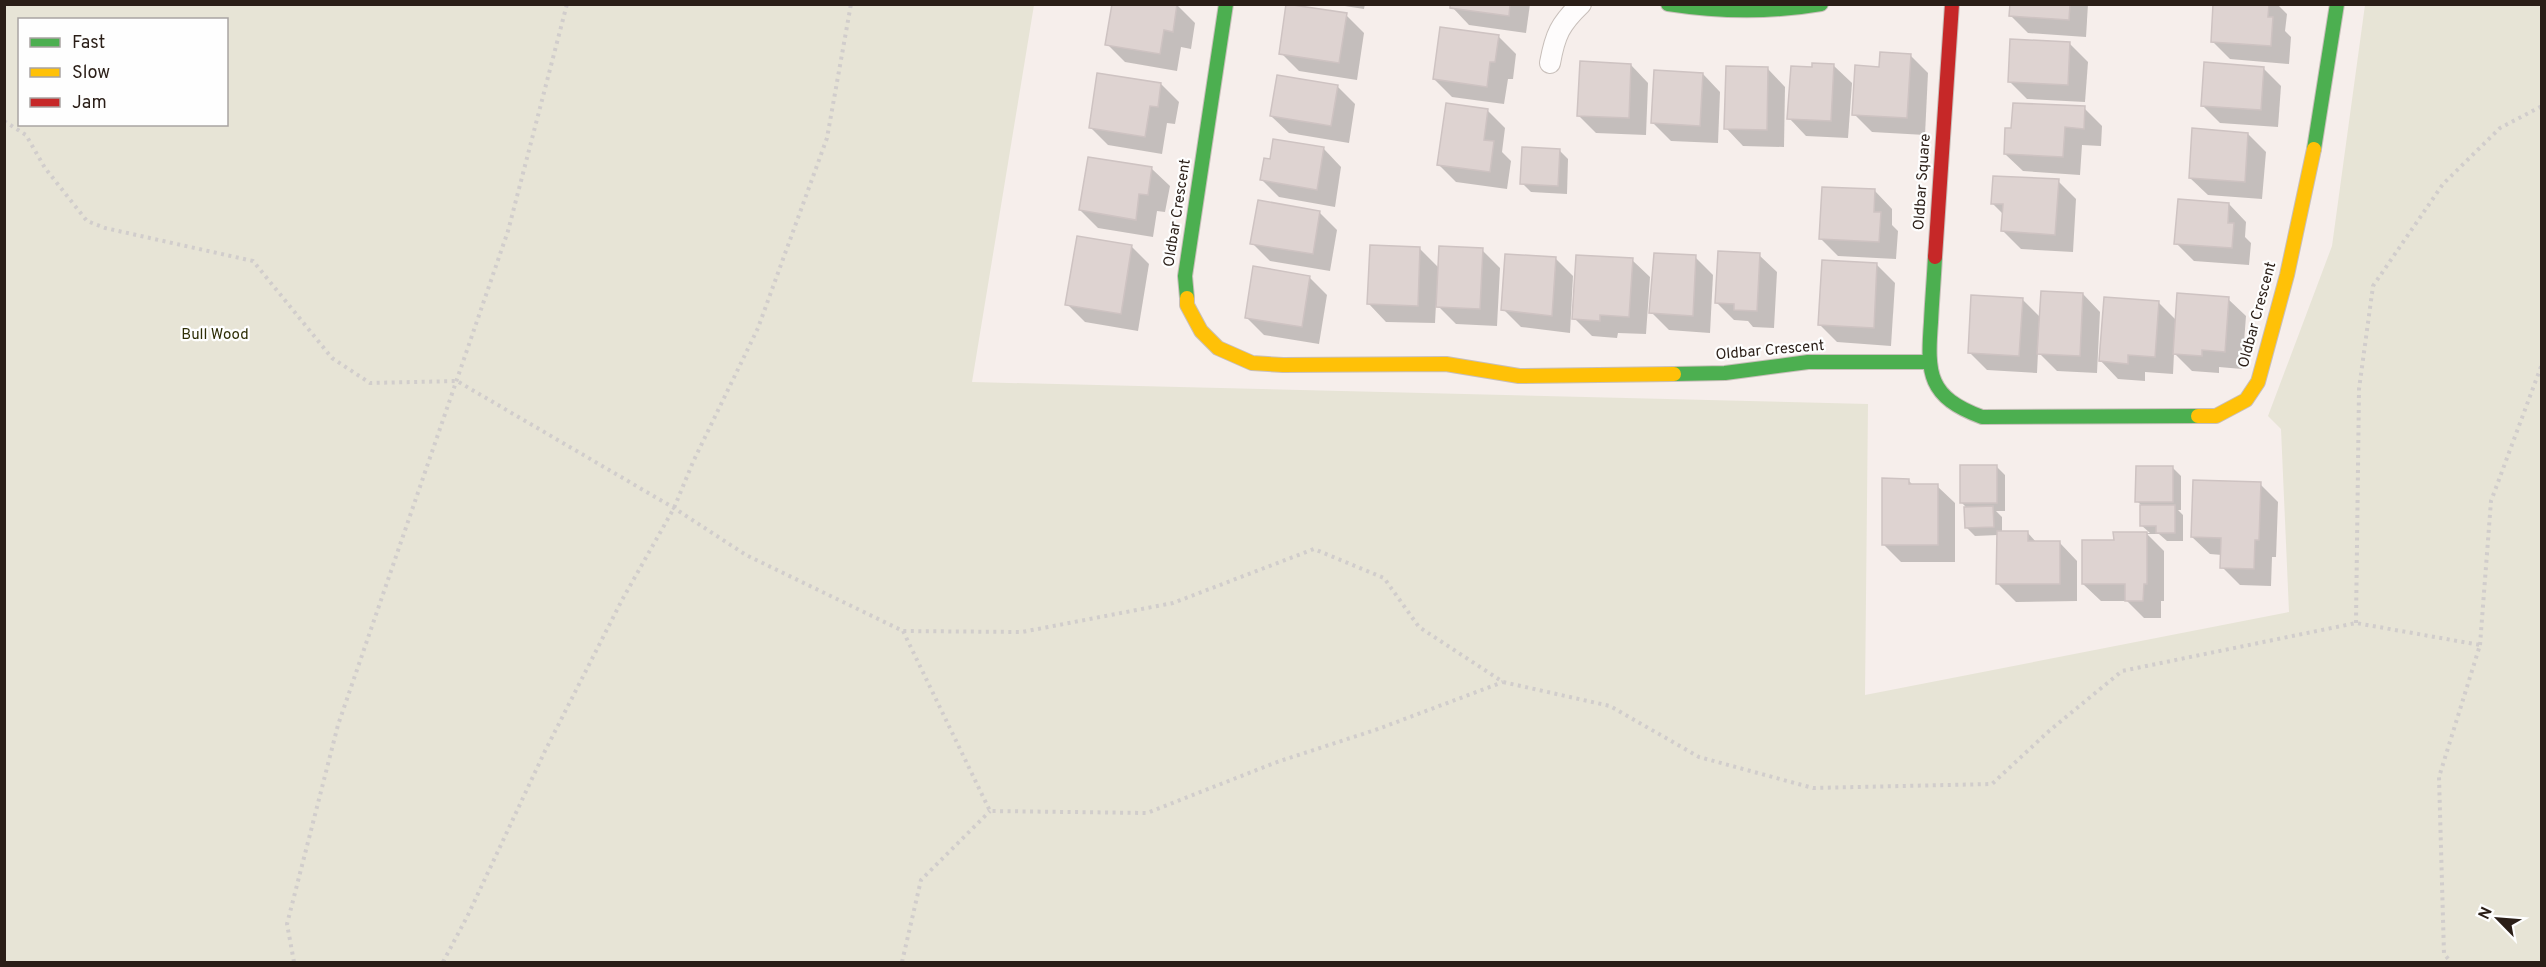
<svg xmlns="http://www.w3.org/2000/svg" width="2546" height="967" viewBox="0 0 2546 967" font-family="Overpass,sans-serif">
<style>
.green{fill:#e7e4d6;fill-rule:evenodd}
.shadow{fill:#0003}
.building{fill:#ded3d1;stroke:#cec3c2;stroke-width:1.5}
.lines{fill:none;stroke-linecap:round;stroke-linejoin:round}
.lane-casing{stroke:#c8bfba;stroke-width:22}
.fast-casing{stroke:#c8bfba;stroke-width:16}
.slow-casing{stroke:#c8bfba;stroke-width:16}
.jam-casing{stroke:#c8bfba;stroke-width:16}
.path{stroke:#d1cdcc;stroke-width:4;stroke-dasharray:3 4.5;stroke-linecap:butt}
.lane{stroke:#fefcfc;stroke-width:20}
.fast{stroke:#4caf50;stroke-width:14}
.slow{stroke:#ffc107;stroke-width:14}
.jam{stroke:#c62828;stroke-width:14}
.labels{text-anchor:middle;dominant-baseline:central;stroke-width:4.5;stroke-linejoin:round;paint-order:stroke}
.street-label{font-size:15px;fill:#2a1e17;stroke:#fefefe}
.park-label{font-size:15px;fill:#2e2e06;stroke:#fefefe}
</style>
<rect width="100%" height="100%" fill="#f6eeeb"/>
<path class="green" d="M5,4L1034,5L972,382L1868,404L1865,695L2289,612L2281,429L2268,416L2332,246L2365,5H2541V962H5ZM20,20H226V124H20Z"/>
<g class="shadow">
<polygon points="1332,4 1365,4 1364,9"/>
<polygon points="1452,4 1530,4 1526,33 1469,25 1452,7"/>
<polygon points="2011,4 2088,4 2086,37 2028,33 2010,15"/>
<polygon points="2215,4 2277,4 2287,14 2285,31 2291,37 2289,64 2230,59 2212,41"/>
<polygon points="1177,5 1195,23 1191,49 1181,47 1177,71 1125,62 1107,44"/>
<polygon points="1346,15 1364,33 1357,80 1299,71 1281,53"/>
<polygon points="1498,36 1516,54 1513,79 1508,79 1504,104 1452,97 1434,79"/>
<polygon points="2070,44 2088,62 2085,102 2027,99 2009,81"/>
<polygon points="1910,55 1928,73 1925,135 1872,132 1854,114 1880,68"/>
<polygon points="1631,65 1648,83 1646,135 1596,133 1578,115"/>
<polygon points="1834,66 1852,83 1848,138 1806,136 1789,118 1813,69"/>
<polygon points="2263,68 2281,86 2278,127 2220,123 2202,105"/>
<polygon points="1768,69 1785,87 1784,147 1743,146 1726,128"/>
<polygon points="1703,74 1720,92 1718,143 1671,141 1653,123"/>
<polygon points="1161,84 1179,102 1175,124 1167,123 1162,154 1108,145 1090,127"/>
<polygon points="1337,86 1355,104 1349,143 1289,133 1271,116"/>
<polygon points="2084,108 2102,126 2101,146 2082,145 2080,175 2023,171 2005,154"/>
<polygon points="1487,110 1505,128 1502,152 1511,161 1507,189 1456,182 1439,165"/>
<polygon points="2248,134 2266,152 2262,199 2208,195 2190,178"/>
<polygon points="1324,149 1341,167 1335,207 1279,197 1261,179"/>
<polygon points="1559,150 1568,159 1567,194 1531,192 1522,183"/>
<polygon points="1152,169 1170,186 1165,212 1157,211 1153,237 1098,228 1080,210"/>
<polygon points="2058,181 2076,199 2073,252 2021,249 2003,231 2004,215 1992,203"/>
<polygon points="1875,191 1892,209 1892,225 1898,231 1896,259 1838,256 1820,238"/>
<polygon points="2229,204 2246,222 2245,237 2251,243 2249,265 2194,261 2176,243"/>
<polygon points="1319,212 1337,230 1330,271 1270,261 1252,243"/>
<polygon points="1131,246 1149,264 1138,331 1085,322 1067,304"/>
<polygon points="1419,248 1439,268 1482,250 1500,268 1497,326 1456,324 1436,304 1435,323 1386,322 1369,304"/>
<polygon points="1759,255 1777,272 1774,328 1753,327 1748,321 1734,320 1716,302"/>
<polygon points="1695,257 1713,275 1710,333 1669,330 1651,312"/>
<polygon points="1555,258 1573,276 1570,333 1521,327 1503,309"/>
<polygon points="1632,260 1650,277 1646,334 1618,333 1617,338 1592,336 1574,318"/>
<polygon points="1877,265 1895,283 1891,346 1837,342 1819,324"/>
<polygon points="1309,277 1327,295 1319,344 1264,335 1246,317"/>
<polygon points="2083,294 2100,312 2097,373 2057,371 2038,352 2037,373 1987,370 1969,352 2022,299 2041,318"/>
<polygon points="2228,299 2246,316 2242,369 2219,367 2219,373 2192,371 2174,353 2173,374 2145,372 2145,381 2118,379 2099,359 2159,303 2177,321"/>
<polygon points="1996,466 2005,475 2005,511 1996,511 2002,517 2002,533 2028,533 2037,543 2060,543 2077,561 2077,601 2016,602 1998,584 1998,535 1975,536 1966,527 1966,507 1961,502"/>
<polygon points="2172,467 2181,476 2181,510 2178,510 2183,515 2183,541 2167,541 2159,534 2147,534 2164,551 2164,601 2161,601 2161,618 2144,618 2127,601 2101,601 2083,584 2115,542 2115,533 2150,533 2141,525 2141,505 2137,501"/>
<polygon points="1908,480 1914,486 1937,486 1955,503 1955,562 1901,562 1883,544"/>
<polygon points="2260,484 2278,502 2276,557 2272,557 2271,586 2240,585 2222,567 2222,555 2210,554 2192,537"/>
</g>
<g class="building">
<polygon points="1112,4 1177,4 1173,32 1164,30 1160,54 1105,45"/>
<polygon points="1286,4 1347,13 1339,63 1279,54"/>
<polygon points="1450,4 1510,4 1509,16 1450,8"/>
<polygon points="2010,4 2070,4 2069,20 2009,16"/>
<polygon points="2213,4 2269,4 2268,17 2273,17 2271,46 2211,42"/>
<polygon points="1440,27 1499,35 1495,62 1490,62 1487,87 1433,79"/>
<polygon points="2010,39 2070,42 2068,85 2008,82"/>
<polygon points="1880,52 1911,54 1907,118 1852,115 1855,65 1879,67"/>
<polygon points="1580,61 1631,64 1629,118 1577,116"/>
<polygon points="2204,62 2264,67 2261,110 2201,106"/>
<polygon points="1812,63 1834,64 1831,121 1787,119 1791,66 1812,67"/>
<polygon points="1726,66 1768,67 1767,130 1724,129"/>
<polygon points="1654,70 1703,73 1700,126 1651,123"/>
<polygon points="1097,73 1161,83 1158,107 1150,106 1145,137 1089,128"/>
<polygon points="1277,75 1338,85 1331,126 1270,116"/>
<polygon points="1446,103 1488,109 1484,140 1494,141 1490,172 1437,165"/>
<polygon points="2013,103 2085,106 2084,129 2065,127 2063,157 2004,154 2005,128 2011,128"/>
<polygon points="2192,128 2248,133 2245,182 2189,178"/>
<polygon points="1273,139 1324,147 1317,190 1260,180 1264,158 1270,159"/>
<polygon points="1522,147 1560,149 1558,186 1520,184"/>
<polygon points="1088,157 1152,167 1148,195 1139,194 1136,220 1079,210"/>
<polygon points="1993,176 2059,179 2055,235 2001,231 2003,204 1991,204"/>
<polygon points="1822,187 1875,189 1874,212 1881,212 1879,242 1819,239"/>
<polygon points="2178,199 2229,203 2228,223 2234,223 2232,248 2174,244"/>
<polygon points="1258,200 1320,211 1313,254 1250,244"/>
<polygon points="1077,236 1132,245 1121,314 1065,305"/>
<polygon points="1370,245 1420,247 1418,306 1367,304"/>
<polygon points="1439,246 1483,248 1480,309 1436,307"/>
<polygon points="1718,251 1760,253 1757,311 1734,310 1734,304 1715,303"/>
<polygon points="1654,253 1696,255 1693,316 1649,313"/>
<polygon points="1505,254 1556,257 1552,316 1501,310"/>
<polygon points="1576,255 1633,258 1629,317 1600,315 1600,321 1572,319"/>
<polygon points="1822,260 1877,263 1874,328 1818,325"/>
<polygon points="1253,266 1310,276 1302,327 1245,318"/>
<polygon points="2041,291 2083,293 2080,356 2037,354"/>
<polygon points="2177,293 2229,297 2225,352 2202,350 2202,356 2173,354"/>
<polygon points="1971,295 2023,298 2019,356 1968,353"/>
<polygon points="2104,297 2159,301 2155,357 2128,355 2128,364 2099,361"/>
<rect x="1960" y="465" width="37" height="38"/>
<polygon points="2136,466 2173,466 2173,502 2135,502"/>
<polygon points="1882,478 1909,479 1909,484 1938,484 1938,545 1882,545"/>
<polygon points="2193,480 2261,482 2259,540 2255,540 2254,569 2220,568 2221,538 2191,537"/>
<polygon points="2140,505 2175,505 2175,533 2156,533 2156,526 2140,526"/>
<polygon points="1993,506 1994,527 1965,528 1964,507"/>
<polygon points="1997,531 2028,531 2028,541 2060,541 2060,584 1996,584"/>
<polygon points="2113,532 2147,532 2147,584 2144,584 2143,601 2125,601 2125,584 2082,584 2082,540 2114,540"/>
</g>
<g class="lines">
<defs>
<path id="lane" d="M1550,63C1555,35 1560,24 1581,4"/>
<g id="fast">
<path d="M1668,4C1720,12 1769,13 1821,4"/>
<polyline points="2314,149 2337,4"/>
<path d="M1935,257C1934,278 1932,300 1931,322C1927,374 1928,397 1982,417L2198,416"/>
<polyline points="1187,298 1185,276 1226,4"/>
<polyline points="1674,374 1725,373 1808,362 1928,362"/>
</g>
<g id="slow">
<polyline points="1187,298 1187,305 1201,331 1218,348 1252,363 1283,365 1446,364 1519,376 1674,374"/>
<polyline points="2198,416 2216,416 2246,400 2258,382 2287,275 2314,149"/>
</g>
<polyline id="jam" points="1935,257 1952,4"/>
</defs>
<use href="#lane" class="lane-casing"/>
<use href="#fast" class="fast-casing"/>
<use href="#slow" class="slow-casing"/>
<use href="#jam" class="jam-casing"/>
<g class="path">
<polyline points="4,121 26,135 45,168 87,221 105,228 253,261 332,358 370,383 457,381 674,508 746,555 903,631 1022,632 1173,603 1314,549 1384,578 1419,627 1503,682 1610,706 1699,757 1813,788 1992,784 2049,731 2122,671 2356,623 2480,645 2439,777 2444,954 2451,962"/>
<polyline points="2356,623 2359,389 2373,286 2443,184 2500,128 2542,106"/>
<polyline points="903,631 990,811 1147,813 1277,762 1378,729 1503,682"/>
<polyline points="2480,645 2491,501 2542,364"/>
<polyline points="294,962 287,924 338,725 508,231 567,4"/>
<polyline points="443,962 468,915 545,751 622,600 674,508 693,462 758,328 827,138 851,4"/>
<polyline points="902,962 921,880 990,811"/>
</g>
<use href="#lane" class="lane"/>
<use href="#fast" class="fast"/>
<use href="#slow" class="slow"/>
<use href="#jam" class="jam"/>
</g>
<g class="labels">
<g class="street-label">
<text transform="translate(1923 182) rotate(-86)">Oldbar Square</text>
<text transform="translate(1178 213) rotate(-81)">Oldbar Crescent</text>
<text transform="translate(2258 315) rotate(-75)">Oldbar Crescent</text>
<text transform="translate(1770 351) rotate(-5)">Oldbar Crescent</text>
</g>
<g class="park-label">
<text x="215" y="335">Bull Wood</text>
</g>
</g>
<rect width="2546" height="967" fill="none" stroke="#2a1e17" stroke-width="12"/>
<rect x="18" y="18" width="210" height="108" fill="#fefefe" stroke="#a9a4a2" stroke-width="1.5"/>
<rect x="30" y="38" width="30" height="9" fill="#4caf50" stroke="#a9a4a2" stroke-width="1.5"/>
<text x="72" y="48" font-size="18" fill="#2a1e17">Fast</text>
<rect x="30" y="68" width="30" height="9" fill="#ffc107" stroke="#a9a4a2" stroke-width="1.5"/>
<text x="72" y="78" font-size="18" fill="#2a1e17">Slow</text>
<rect x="30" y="98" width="30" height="9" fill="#c62828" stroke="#a9a4a2" stroke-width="1.5"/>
<text x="72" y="108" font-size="18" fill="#2a1e17">Jam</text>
<g transform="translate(2498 919) rotate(295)" stroke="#fefefe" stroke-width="4.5" paint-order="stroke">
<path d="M0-4.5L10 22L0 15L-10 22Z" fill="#2a1e17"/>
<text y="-9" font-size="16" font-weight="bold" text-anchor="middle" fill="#2a1e17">N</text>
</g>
</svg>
